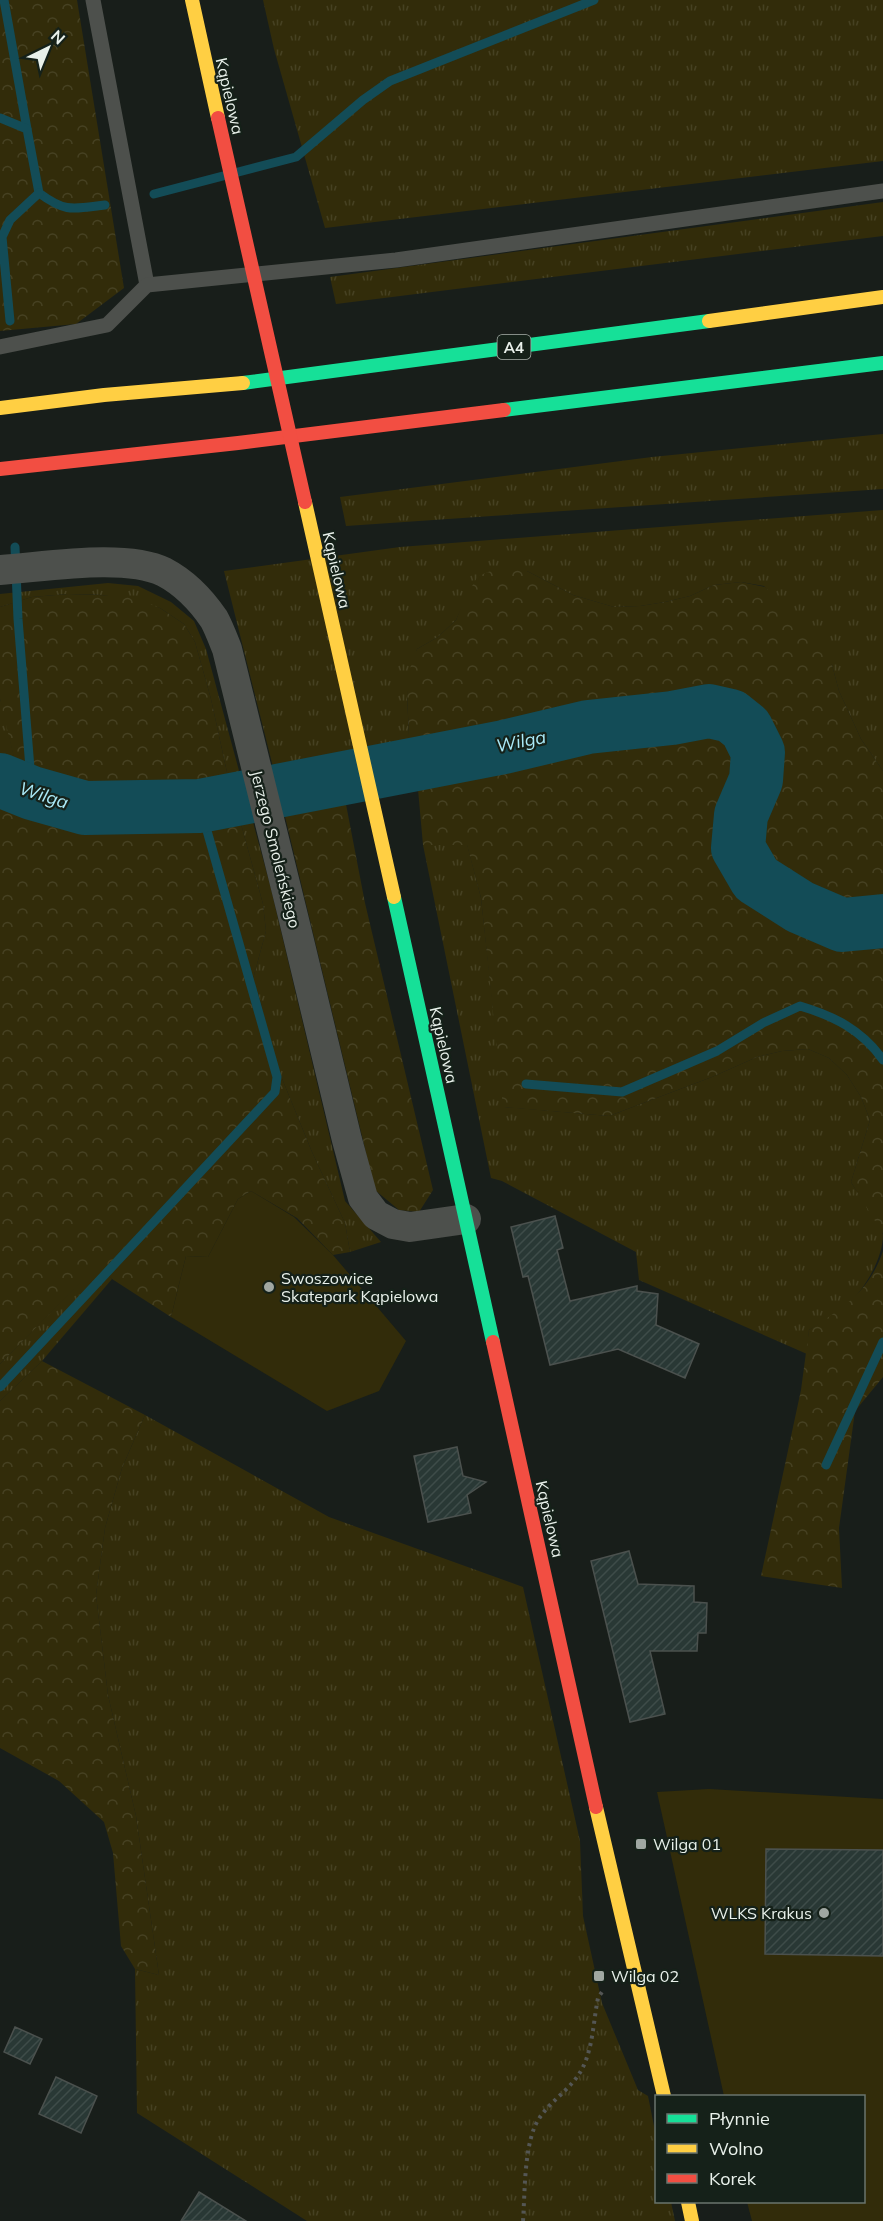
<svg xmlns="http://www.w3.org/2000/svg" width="883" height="2221" viewBox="0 0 883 2221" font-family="Mulish,sans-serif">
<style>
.grass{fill:url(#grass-tufts)}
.forest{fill:url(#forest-crowns)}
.garden{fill:#322c0a}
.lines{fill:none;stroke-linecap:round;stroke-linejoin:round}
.stream{stroke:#134c57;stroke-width:9}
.river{stroke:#134c57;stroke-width:54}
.building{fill:url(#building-hatch);stroke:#4b514e;stroke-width:1.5}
.path{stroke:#545654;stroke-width:4;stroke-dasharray:3 4.5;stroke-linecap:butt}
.lane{stroke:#4d504c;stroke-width:15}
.street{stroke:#4d504c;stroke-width:30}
.fast{stroke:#16e098;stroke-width:14}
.slow{stroke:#ffcf43;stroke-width:14}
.jam{stroke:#f24e42;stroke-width:14}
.slow-bridge{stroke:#ffcf43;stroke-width:14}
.jam-bridge{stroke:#f24e42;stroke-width:14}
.poi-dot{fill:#a0a7a2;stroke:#152119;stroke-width:2}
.labels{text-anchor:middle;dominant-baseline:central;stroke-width:4.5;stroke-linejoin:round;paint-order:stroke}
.shield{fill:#152119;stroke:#a9b3ac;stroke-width:1.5}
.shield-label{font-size:15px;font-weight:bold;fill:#e9f1eb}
.street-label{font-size:16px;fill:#e9f1eb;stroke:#152119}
.poi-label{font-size:16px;fill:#e9f1eb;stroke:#152119;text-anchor:start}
.water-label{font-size:18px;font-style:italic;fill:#abeaf8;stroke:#152119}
</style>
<defs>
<pattern id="grass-tufts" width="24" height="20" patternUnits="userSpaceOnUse" patternTransform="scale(1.5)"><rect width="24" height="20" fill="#322c0a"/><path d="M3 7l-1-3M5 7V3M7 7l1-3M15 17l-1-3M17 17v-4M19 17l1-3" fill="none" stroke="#464122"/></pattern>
<pattern id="forest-crowns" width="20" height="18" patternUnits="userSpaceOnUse" patternTransform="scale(1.5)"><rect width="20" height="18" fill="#322c0a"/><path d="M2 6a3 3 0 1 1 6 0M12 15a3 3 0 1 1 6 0" fill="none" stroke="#464122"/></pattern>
<pattern id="building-hatch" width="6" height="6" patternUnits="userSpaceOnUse" patternTransform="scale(1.5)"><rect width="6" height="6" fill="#293835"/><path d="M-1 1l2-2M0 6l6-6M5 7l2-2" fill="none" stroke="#3e4c49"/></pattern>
</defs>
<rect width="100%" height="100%" fill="#181e1a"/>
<g class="grass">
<polygon points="263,0 883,0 883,161 325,228 274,49"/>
<polygon points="883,202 883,236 336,304 330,277"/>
<polygon points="883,434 883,489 346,526 340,497 652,457"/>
<polygon points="883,510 883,771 861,739 839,691 832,665 764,586 741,582 714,585 690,596 665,602 640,606 614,607 573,595 527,571 466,598 456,620 438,637 417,649 407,695 410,756 276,779 224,571 400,547"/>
<polygon points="108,583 138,586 171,602 194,621 206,649 270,885 345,1201 381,1242 350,1252 345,1223 312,1152 272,1054 261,1003 253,979 266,931 263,904 228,777 211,699 195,642 184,624 160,608 104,595 68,594 32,597 0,607 0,594"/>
<polygon points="0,699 3,708 18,775 0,770"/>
<path d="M467,844L481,898L504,1107L609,1116L712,1077L757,1057L782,1051L808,1049L829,1058L847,1075L861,1097L870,1120L851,1182C858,1194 881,1223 883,1235C883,1258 865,1289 848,1304C837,1314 822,1322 809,1330L807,1354L639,1280L636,1252L502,1181L491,1178L423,845Z"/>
<polygon points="97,1265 112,1279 42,1361 0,1401 0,1364"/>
<polygon points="145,1415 329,1517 523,1587 580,1841 583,1916 602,2003 638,2090 648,2096 656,2136 656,2202 671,2202 675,2221 307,2221 137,2113 135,1969 159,1975 136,1816 108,1695 96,1595 105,1528 122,1468"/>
</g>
<g class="forest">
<polygon points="0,0 77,0 124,288 76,324 0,331"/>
<polygon points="501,567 527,571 573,595 614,607 640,606 665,602 690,596 714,585 741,582 765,587 822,641 832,665 839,691 861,739 883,771 883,1234 851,1182 870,1120 861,1097 847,1075 829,1058 808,1049 782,1051 757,1057 712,1077 609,1116 503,1107 481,898 467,845 423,845 417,778 410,756 407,695 409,671 417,649 438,637 456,620 465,598 478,576"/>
<polygon points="68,594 128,596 160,608 184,624 195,642 211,699 228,777 263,904 266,931 253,979 261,1003 272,1054 312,1152 345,1223 350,1252 333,1255 297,1218 251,1191 238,1199 208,1257 186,1256 171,1317 112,1279 97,1266 0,1364 0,770 18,775 0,699 0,607 32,597"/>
<polygon points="339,768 365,903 433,1190 419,1212 399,1210 375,1190 276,779"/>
<path d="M883,1251V1377L855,1411L839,1528L842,1588L761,1576L801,1390L809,1330C843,1308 869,1292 883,1251Z"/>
<polygon points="42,1361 145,1415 122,1468 105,1528 96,1595 108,1695 136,1816 159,1975 135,1969 121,1946 113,1853 104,1822 59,1781 0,1748 0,1401"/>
</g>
<g class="garden">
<polygon points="251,1191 294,1217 333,1255 406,1341 379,1391 327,1411 171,1317 186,1256 208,1257 238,1199"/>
<polygon points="709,1789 883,1799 883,2221 752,2221 747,2202 864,2202 864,2096 724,2096 657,1792"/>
</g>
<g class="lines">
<g class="stream">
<polyline points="4,0 27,129"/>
<path d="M0,118L27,129L39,193C66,213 73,209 105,205"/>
<polyline points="154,194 296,157 363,100 390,81 594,0"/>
<polyline points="10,321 2,237 10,220 39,193"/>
<polyline points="15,547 18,619 32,793"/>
<path d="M526,1084L622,1092L717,1051L763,1023L800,1006C834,1016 862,1030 883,1060"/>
<polyline points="0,1387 275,1092 277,1077 200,806"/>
<polyline points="826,1465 883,1342"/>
</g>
<polyline class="river" points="0,780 32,793 85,808 200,806 504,747 588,727 672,718 709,711 731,716 746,728 758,752 756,780 741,815 738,848 756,879 800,907 842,925 883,921"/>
</g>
<g class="building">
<polygon points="555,1216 563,1248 557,1250 570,1301 637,1286 637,1291 658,1294 656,1325 699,1344 685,1378 618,1349 550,1365 528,1276 523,1277 511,1227"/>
<polygon points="457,1447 463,1476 486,1482 467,1495 471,1513 428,1522 414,1456"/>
<polygon points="629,1551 638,1584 694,1586 694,1602 707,1603 706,1633 698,1633 697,1651 650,1651 665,1714 630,1722 591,1561"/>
<polygon points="766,1849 883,1850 883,1956 765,1954"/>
<polygon points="15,2027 42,2039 30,2064 4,2052"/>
<polygon points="56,2077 97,2096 81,2133 39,2114"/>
<polygon points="199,2192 246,2221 181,2221"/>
</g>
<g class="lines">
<path class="path" d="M523,2221C525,2192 524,2152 535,2126C545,2104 567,2093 579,2074C593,2053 593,2022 598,1998L602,1992L606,1991"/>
<g class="lane">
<polyline points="93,0 147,285"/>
<polyline points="0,347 107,325 147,285 396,260 883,191"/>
</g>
<path class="street" d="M0,570C45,567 125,553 164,572C185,583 201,600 214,619C219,628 223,639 227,649L294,920L347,1140L363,1198L376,1215L393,1224L410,1227L466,1219"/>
<g class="fast">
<polyline points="243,383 709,321"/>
<polyline points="504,410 883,363"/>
<polyline points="394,897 493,1342"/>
</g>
<g class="slow">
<polyline points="192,0 218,118"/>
<polyline points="709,321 883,297"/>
<polyline points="0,408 104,395 243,383"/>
<polyline points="596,1807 664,2096"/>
<polyline points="688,2202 692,2221"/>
</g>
<g class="jam">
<polyline points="0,469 238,443 504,410"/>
<polyline points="493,1342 596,1807"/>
</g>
<polyline class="slow-bridge" points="305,502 394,897"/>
<polyline class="jam-bridge" points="218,118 305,502"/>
</g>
<g class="poi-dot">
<circle cx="269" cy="1287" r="6"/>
<rect x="635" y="1838" width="12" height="12" rx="3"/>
<circle cx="824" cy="1913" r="6"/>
<rect x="593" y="1970" width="12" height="12" rx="3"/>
</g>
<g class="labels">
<rect class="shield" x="497.5" y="335" width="33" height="24" rx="4.5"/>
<g class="shield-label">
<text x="514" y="347">A4</text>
</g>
<g class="street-label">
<text transform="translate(230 96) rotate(77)">Kąpielowa</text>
<text transform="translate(337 570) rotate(77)">Kąpielowa</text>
<text transform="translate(276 849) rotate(76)">Jerzego Smoleńskiego</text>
<text transform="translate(444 1045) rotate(77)">Kąpielowa</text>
<text transform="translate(550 1519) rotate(77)">Kąpielowa</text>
</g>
<g class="poi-label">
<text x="281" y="1278">Swoszowice<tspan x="281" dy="18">Skatepark Kąpielowa</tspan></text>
<text x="653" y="1844">Wilga 01</text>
<text x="812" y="1913" text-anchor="end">WLKS Krakus</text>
<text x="611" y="1976">Wilga 02</text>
</g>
<g class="water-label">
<text transform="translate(521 741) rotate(-11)">Wilga</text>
<text transform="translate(44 795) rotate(18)">Wilga</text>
</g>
</g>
<rect x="655" y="2095" width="210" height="108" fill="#152119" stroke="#6a746d" stroke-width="1.5"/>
<rect x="667" y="2114" width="30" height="9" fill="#16e098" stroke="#6a746d" stroke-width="1.5"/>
<text x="709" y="2125" font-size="18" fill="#e9f1eb">Płynnie</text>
<rect x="667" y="2144" width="30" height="9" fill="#ffcf43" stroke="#6a746d" stroke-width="1.5"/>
<text x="709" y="2155" font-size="18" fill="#e9f1eb">Wolno</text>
<rect x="667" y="2174" width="30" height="9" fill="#f24e42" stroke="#6a746d" stroke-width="1.5"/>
<text x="709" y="2185" font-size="18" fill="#e9f1eb">Korek</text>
<g transform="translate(48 48) rotate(43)" stroke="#152119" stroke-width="4.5" paint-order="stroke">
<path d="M0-4.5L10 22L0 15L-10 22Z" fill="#e9f1eb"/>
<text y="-9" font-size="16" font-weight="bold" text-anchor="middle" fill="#e9f1eb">N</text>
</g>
</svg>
